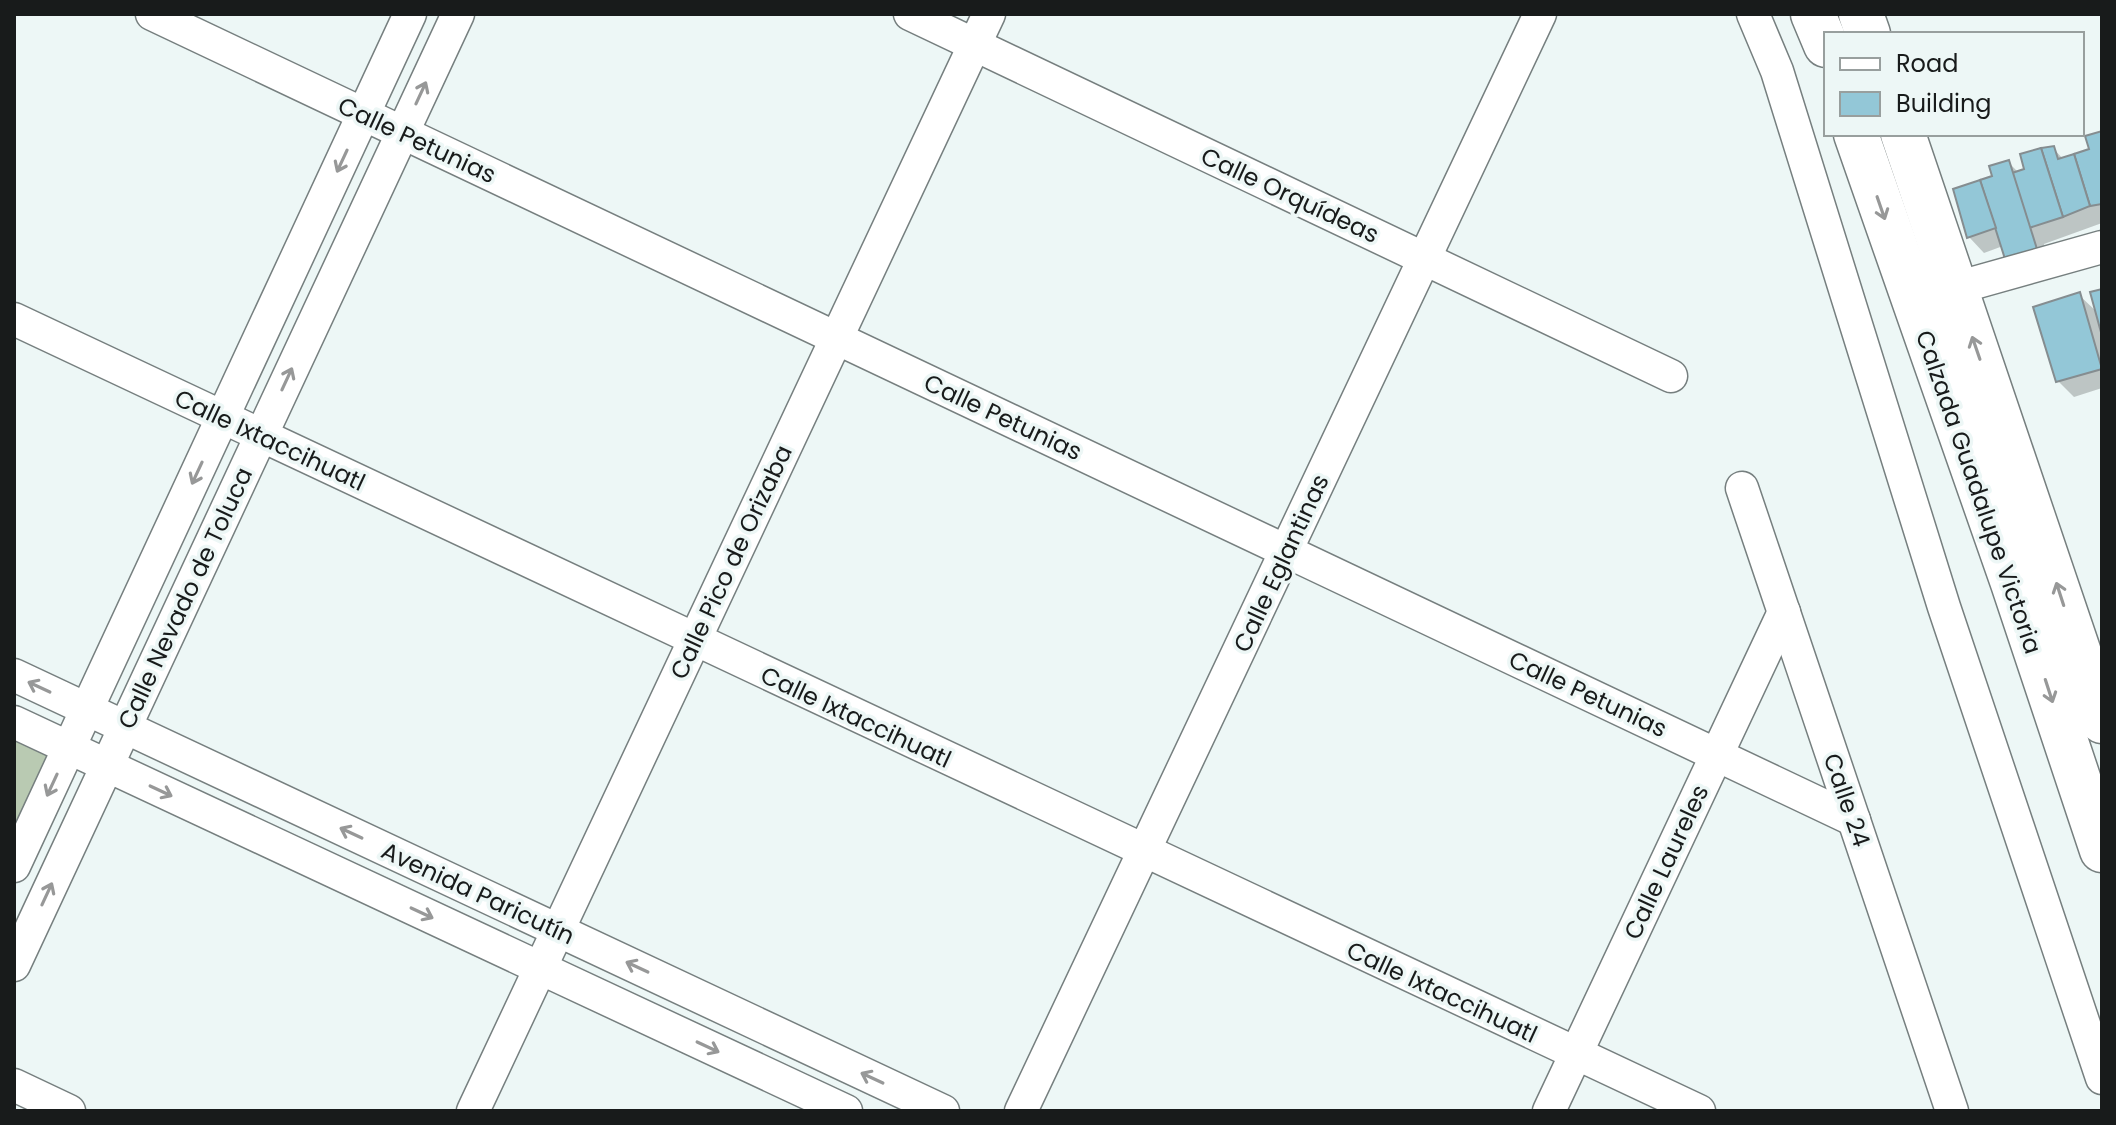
<svg xmlns="http://www.w3.org/2000/svg" width="2116" height="1125" viewBox="0 0 2116 1125" font-family="Poppins,sans-serif">
<style>
.green{fill:#b9cab2}
.shadow{fill:#0003}
.building{fill:#93c7d7;stroke:#858d90;stroke-width:2}
.lines{fill:none;stroke-linecap:round;stroke-linejoin:round}
.street-casing{stroke:#767f7f;stroke-width:35}
.primary-casing{stroke:#767f7f;stroke-width:47}
.street{stroke:#fff;stroke-width:32}
.primary{stroke:#fff;stroke-width:44}
.oneway{stroke:#979898}
.labels{text-anchor:middle;dominant-baseline:central;stroke-width:7;stroke-linejoin:round;paint-order:stroke}
.street-label{font-size:24px;fill:#181b1b;stroke:#edf7f6}
</style>
<rect width="100%" height="100%" fill="#edf7f6"/>
<polygon class="green" points="14,739 55,759 14,847"/>
<g class="shadow">
<polygon points="2102,133 2102,223 2044,244 2051,264 2003,246 1984,253 1969,237 1995,177 2008,162 2019,173 2053,148 2064,160 2092,151"/>
<polygon points="2102,291 2102,388 2074,397 2058,381 2036,308 2079,295 2098,313"/>
</g>
<g class="building">
<polygon points="2102,131 2102,204 2090,206 2074,154 2089,149 2085,136"/>
<polygon points="2054,146 2058,159 2074,154 2090,206 2063,217 2041,148"/>
<polygon points="2041,148 2063,217 2029,228 2012,173 2024,169 2020,154"/>
<polygon points="2009,160 2037,249 2005,259 1980,180 1992,176 1989,166"/>
<polygon points="1980,180 1996,228 1967,238 1953,189"/>
<polygon points="2102,289 2102,336 2090,292"/>
<polygon points="2080,292 2102,369 2056,382 2033,307"/>
</g>
<g class="lines">
<defs>
<g id="street">
<polyline points="152,14 1854,820"/>
<polyline points="910,14 1671,376"/>
<polyline points="1753,14 1777,71 1944,607 2102,1078"/>
<polyline points="1956,288 2102,247"/>
<polyline points="14,319 1699,1111"/>
<polyline points="1742,488 1952,1111"/>
<polyline points="14,675 943,1111"/>
<polyline points="14,722 846,1111"/>
<polyline points="14,866 410,14"/>
<polyline points="14,965 458,14"/>
<polyline points="14,1085 69,1111"/>
<polyline points="473,1111 989,14"/>
<polyline points="1021,1111 1540,14"/>
<polyline points="1549,1111 1784,612"/>
</g>
<g id="primary">
<polyline points="1813,14 1826,45"/>
<polyline points="1861,14 1868,34"/>
<polyline points="1856,134 2013,583 2102,850"/>
<polyline points="1903,134 2102,721"/>
</g>
</defs>
<use href="#street" class="street-casing"/>
<use href="#primary" class="primary-casing"/>
<use href="#street" class="street"/>
<use href="#primary" class="primary"/>
</g>
<defs><path id="oneway-shaft" d="M-6 0H5M1.5-3L5.5 0L1.5 3" fill="none" stroke-width="1.6" stroke-linecap="round" stroke-linejoin="round" transform="scale(2)"/></defs>
<g class="oneway">
<use href="#oneway-shaft" transform="translate(421 93) rotate(-65)"/>
<use href="#oneway-shaft" transform="translate(342 161) rotate(115)"/>
<use href="#oneway-shaft" transform="translate(1881 208) rotate(71)"/>
<use href="#oneway-shaft" transform="translate(1976 348) rotate(-109)"/>
<use href="#oneway-shaft" transform="translate(287 379) rotate(-65)"/>
<use href="#oneway-shaft" transform="translate(197 473) rotate(115)"/>
<use href="#oneway-shaft" transform="translate(2060 594) rotate(-108)"/>
<use href="#oneway-shaft" transform="translate(39 687) rotate(-155)"/>
<use href="#oneway-shaft" transform="translate(2049 691) rotate(72)"/>
<use href="#oneway-shaft" transform="translate(52 785) rotate(115)"/>
<use href="#oneway-shaft" transform="translate(161 791) rotate(25)"/>
<use href="#oneway-shaft" transform="translate(351 833) rotate(-155)"/>
<use href="#oneway-shaft" transform="translate(47 894) rotate(-65)"/>
<use href="#oneway-shaft" transform="translate(422 913) rotate(25)"/>
<use href="#oneway-shaft" transform="translate(637 967) rotate(-155)"/>
<use href="#oneway-shaft" transform="translate(708 1047) rotate(25)"/>
<use href="#oneway-shaft" transform="translate(872 1078) rotate(-155)"/>
</g>
<g class="labels">
<g class="street-label">
<text transform="translate(417 140) rotate(25)">Calle Petunias</text>
<text transform="translate(1290 195) rotate(25)">Calle Orquídeas</text>
<text transform="translate(1003 417) rotate(25)">Calle Petunias</text>
<text transform="translate(270 440) rotate(25)">Calle Ixtaccihuatl</text>
<text transform="translate(1979 492) rotate(71)">Calzada Guadalupe Victoria</text>
<text transform="translate(731 562) rotate(-65)">Calle Pico de Orizaba</text>
<text transform="translate(1281 563) rotate(-65)">Calle Eglantinas</text>
<text transform="translate(185 598) rotate(-65)">Calle Nevado de Toluca</text>
<text transform="translate(1588 694) rotate(25)">Calle Petunias</text>
<text transform="translate(856 717) rotate(25)">Calle Ixtaccihuatl</text>
<text transform="translate(1847 800) rotate(71)">Calle 24</text>
<text transform="translate(1666 862) rotate(-65)">Calle Laureles</text>
<text transform="translate(478 893) rotate(25)">Avenida Paricutín</text>
<text transform="translate(1442 992) rotate(25)">Calle Ixtaccihuatl</text>
</g>
</g>
<rect width="2116" height="1125" fill="none" stroke="#181b1b" stroke-width="32"/>
<rect x="1824" y="32" width="260" height="104" fill="#edf7f6" stroke="#989f9e" stroke-width="2"/>
<rect x="1840" y="58" width="40" height="12" fill="#ffffff" stroke="#989f9e" stroke-width="2"/>
<text x="1896" y="72" font-size="24" fill="#181b1b">Road</text>
<rect x="1840" y="92" width="40" height="24" fill="#93c7d7" stroke="#989f9e" stroke-width="2"/>
<text x="1896" y="112" font-size="24" fill="#181b1b">Building</text>
</svg>
